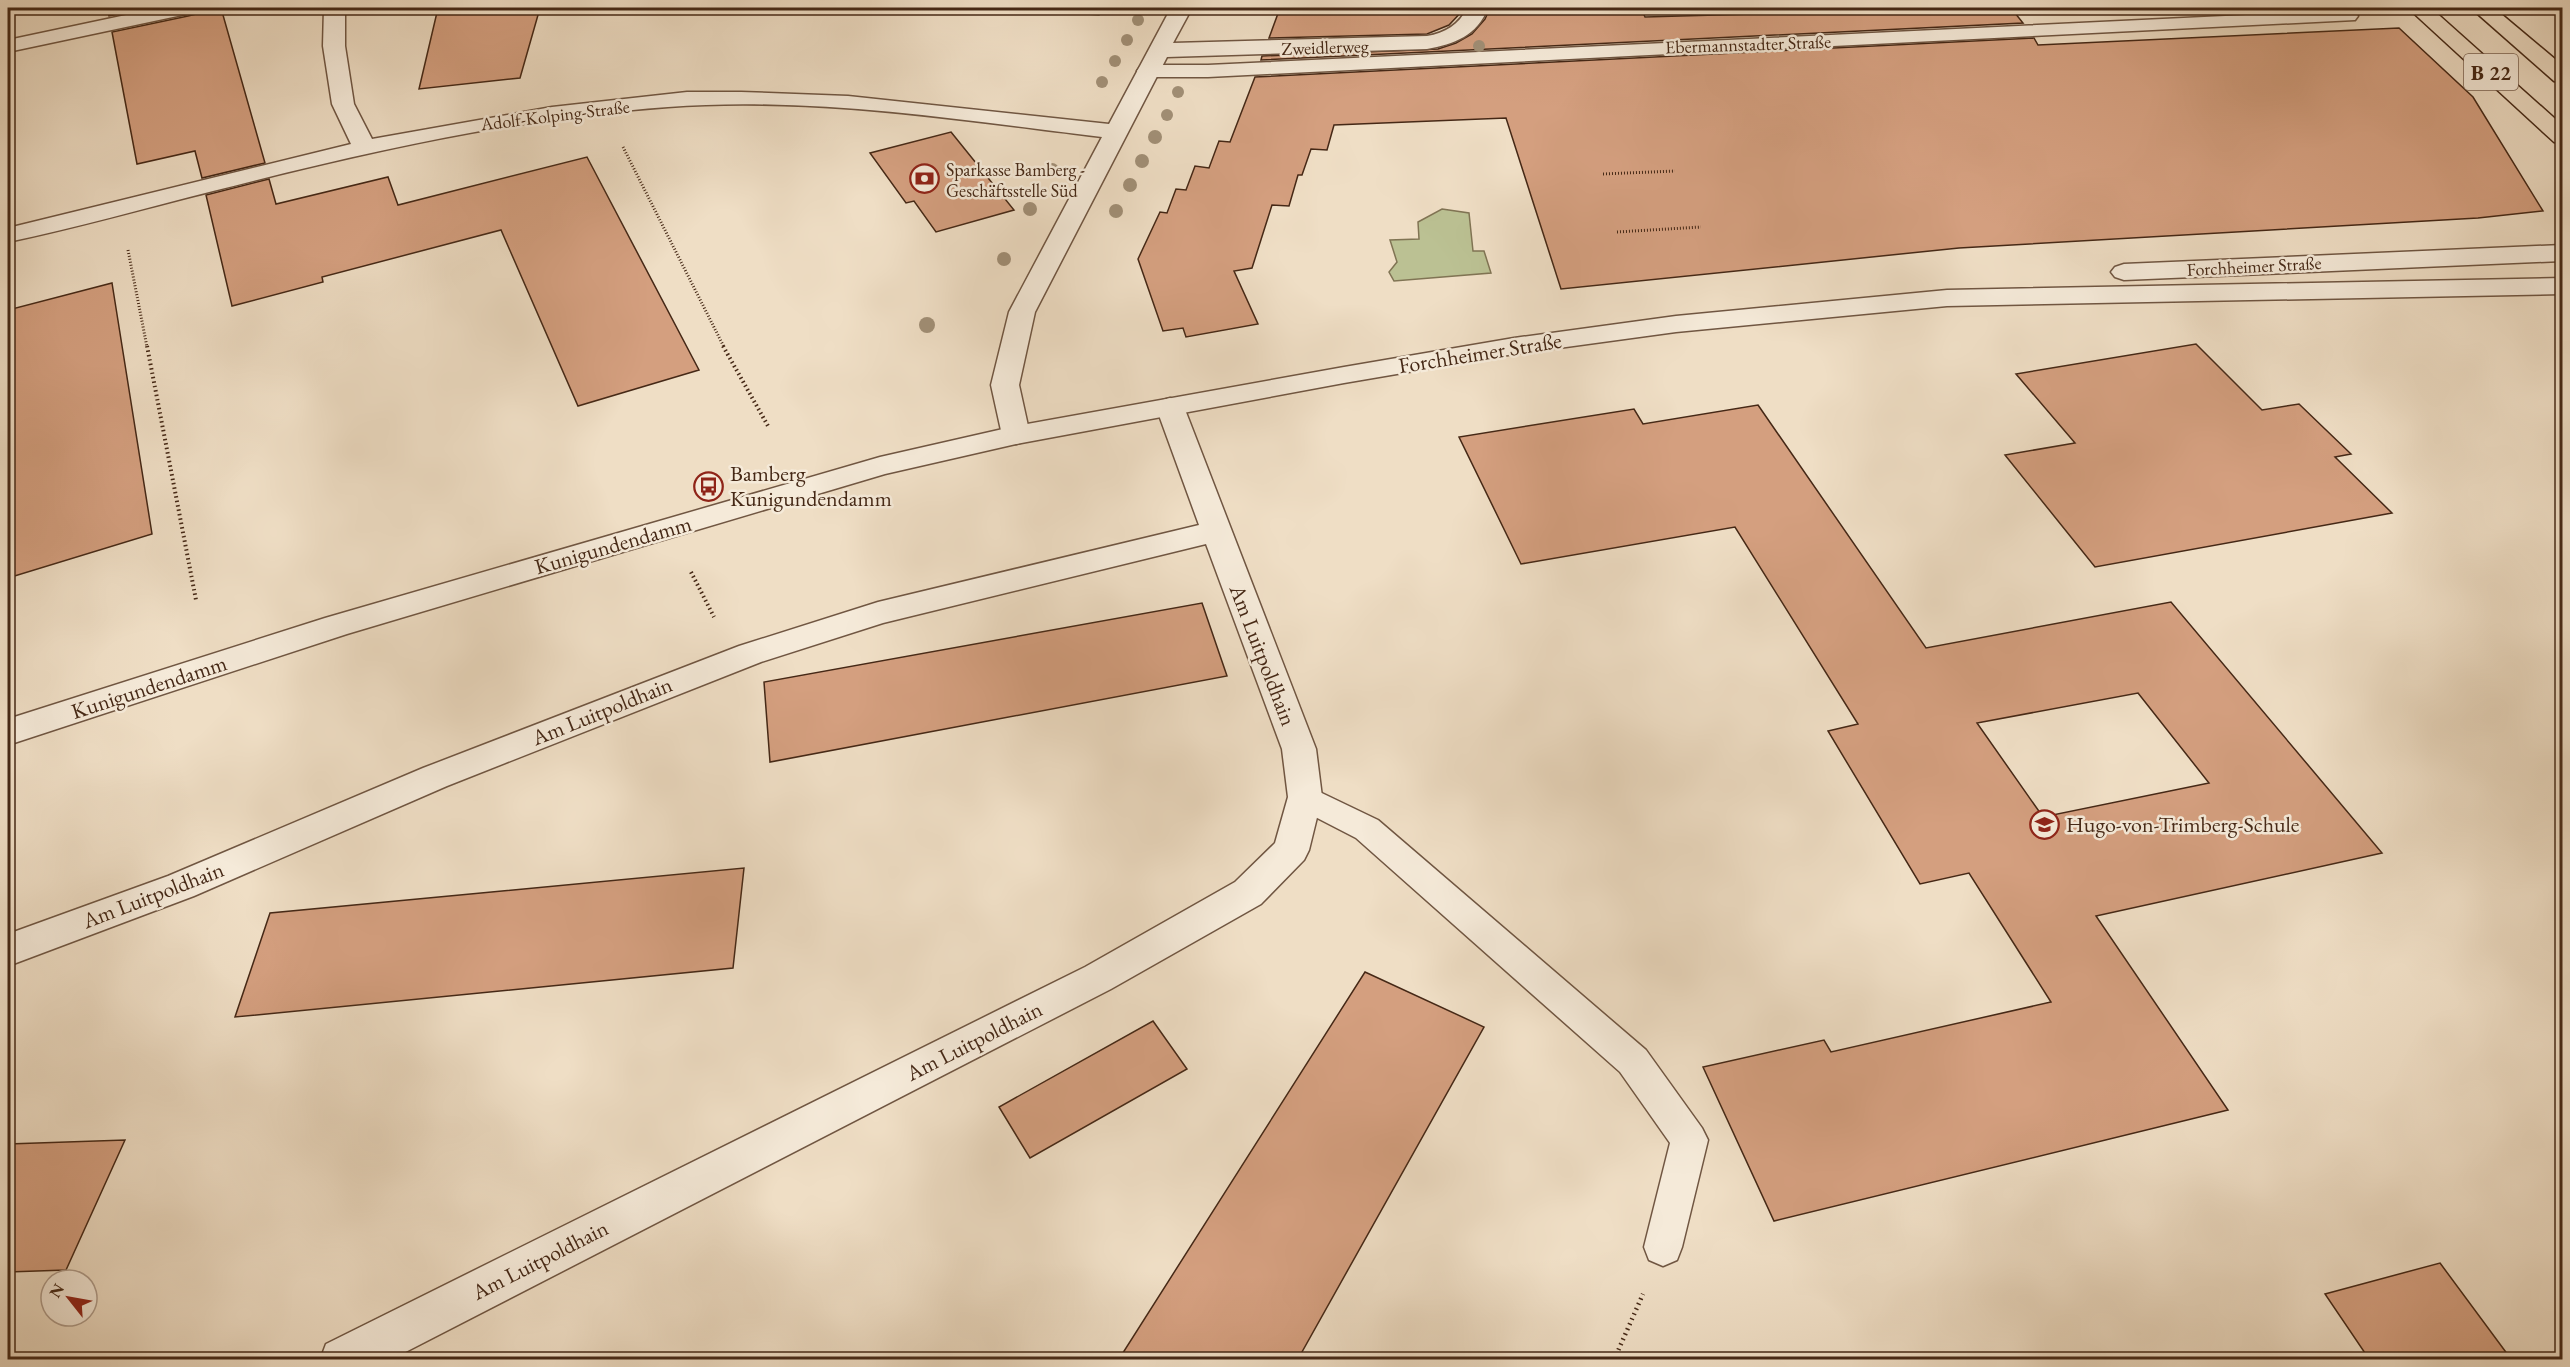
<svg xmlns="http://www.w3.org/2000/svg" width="2570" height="1367" viewBox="0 0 2570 1367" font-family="'EB Garamond',serif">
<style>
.green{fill:#bbc193;stroke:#807454;stroke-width:1.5}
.building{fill:#d49f7f;stroke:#452816;stroke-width:1.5;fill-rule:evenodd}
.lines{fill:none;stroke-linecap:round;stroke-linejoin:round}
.service-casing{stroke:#705642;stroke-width:3}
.minor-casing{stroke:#705642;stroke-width:3}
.tertiary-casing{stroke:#705642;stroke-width:3}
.primary-casing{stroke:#452816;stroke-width:3}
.path-far2{stroke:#452816;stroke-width:3;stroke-dasharray:1 2;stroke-linecap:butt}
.path-far1{stroke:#452816;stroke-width:4;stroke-dasharray:1.5 3;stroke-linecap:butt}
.path{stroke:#452816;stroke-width:4.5;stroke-dasharray:1.5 4;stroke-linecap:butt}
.service{fill:#f5ead9;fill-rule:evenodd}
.minor{fill:#f5ead9;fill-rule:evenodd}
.tertiary{fill:#f5ead9;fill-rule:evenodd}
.primary{fill:#efdec5;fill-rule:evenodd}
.tree{fill:#a18f76}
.labels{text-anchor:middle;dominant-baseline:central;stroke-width:5;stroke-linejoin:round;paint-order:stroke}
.far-street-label{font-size:18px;fill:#452816;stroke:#f5ead9}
.far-poi-label{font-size:18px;fill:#452816;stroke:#f5ead9;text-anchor:start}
.shield{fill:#f5ead9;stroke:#7a6250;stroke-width:1.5}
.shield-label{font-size:21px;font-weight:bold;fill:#452816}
.street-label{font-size:22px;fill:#452816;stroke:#f5ead9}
.poi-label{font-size:22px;fill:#452816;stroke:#f5ead9;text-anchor:start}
</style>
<rect width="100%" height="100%" fill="#efdec5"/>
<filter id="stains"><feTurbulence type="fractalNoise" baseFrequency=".00333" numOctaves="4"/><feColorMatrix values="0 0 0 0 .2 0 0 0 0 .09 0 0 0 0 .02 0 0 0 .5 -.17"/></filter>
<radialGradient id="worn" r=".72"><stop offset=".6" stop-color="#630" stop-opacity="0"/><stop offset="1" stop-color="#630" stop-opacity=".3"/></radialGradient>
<g class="green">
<polygon points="1007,8 1104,8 1099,15"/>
<polygon points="1442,209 1469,213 1473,251 1484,251 1491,273 1394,281 1389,272 1397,262 1390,240 1419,239 1418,222"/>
</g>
<g class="building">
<polygon points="107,8 151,8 109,16"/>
<polygon points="200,8 221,8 265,163 202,178 195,151 137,164 112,32 188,16 196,14"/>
<polygon points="438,8 540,8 520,78 419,89"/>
<polygon points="1280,8 1465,8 1449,25 1427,34 1269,38"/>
<polygon points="1490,8 1641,8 1645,17 1785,13 1782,8 2011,8 2023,23 1261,60 1262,56 1438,49 1456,43 1472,34 1485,19"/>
<polygon points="2399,28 2473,97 2543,211 2478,218 1959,248 1561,289 1506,118 1334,125 1327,150 1311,149 1302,175 1298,175 1289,206 1272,205 1252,268 1234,271 1258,324 1186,337 1183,328 1163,331 1138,259 1160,212 1167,213 1176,189 1186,190 1195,166 1209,168 1219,141 1230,142 1255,77 2034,38 2038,45"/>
<polygon points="951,132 1014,210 936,232 914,201 906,203 870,153"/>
<polygon points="587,157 699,370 578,406 501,230 322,277 323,282 232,306 206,195 269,179 276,204 388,177 398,205"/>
<polygon points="112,283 152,534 8,578 8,310"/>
<polygon points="2196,344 2262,410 2299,404 2351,454 2335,457 2392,513 2095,567 2005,455 2075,443 2016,374"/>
<path d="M1758,405L1926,648L2171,602L2382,853L2096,916L2228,1110L1774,1221L1703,1067L1824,1040L1831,1052L2051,1002L1969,873L1920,884L1828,731L1858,724L1735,527L1521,564L1459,437L1634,409L1643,424ZM2138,693L2209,783L2043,817L1977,723Z"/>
<polygon points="1202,603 1227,676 770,762 764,682"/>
<polygon points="744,868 733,968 235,1017 270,913"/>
<polygon points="1365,972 1484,1027 1298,1359 1119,1359"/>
<polygon points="1153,1021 1187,1069 1030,1158 999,1107"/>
<polygon points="125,1140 66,1270 8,1272 8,1144"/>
<polygon points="2440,1263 2511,1359 2369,1359 2325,1294"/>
</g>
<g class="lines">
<defs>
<g id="service">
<polygon points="2348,10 2355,12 2358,16 2355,20 1208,77 1147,77 1140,75 1137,71 1140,67 1147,65 1208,65"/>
<polygon points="1305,785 1378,820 1646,1050 1702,1128 1708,1140 1682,1247 1677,1260 1663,1266 1649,1260 1644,1247 1670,1143 1620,1072 1356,838 1294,806 1289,797 1294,788"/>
</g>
<g id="minor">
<polygon points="159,8 198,8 194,12 187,14 8,52 8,40"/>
<path d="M324,8H345V46L354,104L372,139L552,107L687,92H741L848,96L1109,124L1171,8H1192L1173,43L1427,36C1445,33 1459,25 1467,8H1488C1477,36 1454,44 1427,49L1167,57L1035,312L1019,385L1030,435L1026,441L1016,444L1006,441L1002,435L991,385L1009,312L1102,137C959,120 812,96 668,107C514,118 362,153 213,191C145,208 76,228 8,242V228L351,144L332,104L323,46Z"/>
<polygon points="1170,398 1180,401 1184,407 1316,749 1322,797 1309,850 1304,860 1261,904 1111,989 390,1360 320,1360 326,1344 1085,967 1235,882 1275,843 1288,797 1282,749 1206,544 883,623 761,662 447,786 194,896 8,966 8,934 168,876 423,768 739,646 878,602 1199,525 1156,407 1160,401"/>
</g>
<g id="tertiary">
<polygon points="2562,245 2562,261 2124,280 2115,277 2111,272 2115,267 2124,264"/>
<polygon points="2562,278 2562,294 1947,306 1676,332 1514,354 1344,383 1016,444 885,474 347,634 8,745 8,719 325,618 880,457 1016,426 1344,367 1514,338 1676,316 1947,290"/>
</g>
<g id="primary">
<polygon points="2408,8 2431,8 2562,125 2562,144 2554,142"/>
<polygon points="2471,8 2494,8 2562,65 2562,83 2554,81"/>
</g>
</defs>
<use href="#service" class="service-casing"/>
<use href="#minor" class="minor-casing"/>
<use href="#tertiary" class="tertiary-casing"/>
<use href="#primary" class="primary-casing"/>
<g class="path-far2">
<polyline points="623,147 724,347"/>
<polyline points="1603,174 1675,171"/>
<polyline points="1617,232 1701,227"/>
<polyline points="128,250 147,347"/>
</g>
<g class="path-far1">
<polyline points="147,346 196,600"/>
<polyline points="723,346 768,426"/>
<polyline points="691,572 714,617"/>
</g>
<polyline class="path" points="1614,1360 1643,1294"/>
<use href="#service" class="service"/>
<use href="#minor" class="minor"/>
<use href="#tertiary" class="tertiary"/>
<use href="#primary" class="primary"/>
</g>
<g class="tree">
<circle cx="1138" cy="20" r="6"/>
<circle cx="1127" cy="40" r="6"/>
<circle cx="1479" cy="46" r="6"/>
<circle cx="1115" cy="61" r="6"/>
<circle cx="1102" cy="82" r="6"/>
<circle cx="1178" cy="92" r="6"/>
<circle cx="1167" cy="115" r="6"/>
<circle cx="1155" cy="137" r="7"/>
<circle cx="1142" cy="161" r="7"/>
<circle cx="1052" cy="170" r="7"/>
<circle cx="1130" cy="185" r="7"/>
<circle cx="1030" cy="209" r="7"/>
<circle cx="1116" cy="211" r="7"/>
<circle cx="1004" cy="259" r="7"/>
<circle cx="927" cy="325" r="8"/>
</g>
<defs>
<symbol id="bank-ring" viewBox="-11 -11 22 22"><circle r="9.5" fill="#f5ead9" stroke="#8f2418" stroke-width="1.5"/><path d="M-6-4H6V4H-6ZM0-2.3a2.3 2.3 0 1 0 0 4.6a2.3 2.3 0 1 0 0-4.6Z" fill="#8f2418"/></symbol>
<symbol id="bus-ring" viewBox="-11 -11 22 22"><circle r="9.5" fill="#f5ead9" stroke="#8f2418" stroke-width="1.5"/><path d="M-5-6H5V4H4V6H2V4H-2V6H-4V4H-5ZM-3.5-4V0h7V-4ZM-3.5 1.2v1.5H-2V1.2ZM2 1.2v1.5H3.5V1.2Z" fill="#8f2418"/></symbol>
<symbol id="school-ring" viewBox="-11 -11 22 22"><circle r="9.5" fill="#f5ead9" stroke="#8f2418" stroke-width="1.5"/><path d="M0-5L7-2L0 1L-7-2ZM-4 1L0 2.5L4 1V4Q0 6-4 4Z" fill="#8f2418"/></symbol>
</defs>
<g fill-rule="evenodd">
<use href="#bank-ring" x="908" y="162" width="33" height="33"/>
<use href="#bus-ring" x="692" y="470" width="33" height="33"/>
<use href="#school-ring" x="2028" y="808" width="33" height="33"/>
</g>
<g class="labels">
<g class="far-street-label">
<text transform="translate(1748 44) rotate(-2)">Ebermannstadter Straße</text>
<text transform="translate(1325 47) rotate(-2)">Zweidlerweg</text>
<text transform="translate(555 115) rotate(-7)">Adolf-Kolping-Straße</text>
<text transform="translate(2254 266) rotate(-3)">Forchheimer Straße</text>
</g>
<g class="far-poi-label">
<text x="946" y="169">Sparkasse Bamberg -<tspan x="946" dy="21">Geschäftsstelle Süd</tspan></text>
</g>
<rect class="shield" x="2464" y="54" width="54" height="36" rx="4.5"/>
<g class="shield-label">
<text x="2491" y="72">B 22</text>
</g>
<g class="street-label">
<text transform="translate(1480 353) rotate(-9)">Forchheimer Straße</text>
<text transform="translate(613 545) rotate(-16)">Kunigundendamm</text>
<text transform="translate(1263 655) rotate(69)">Am Luitpoldhain</text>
<text transform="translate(149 687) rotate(-18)">Kunigundendamm</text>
<text transform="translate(602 711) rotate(-22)">Am Luitpoldhain</text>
<text transform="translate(153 895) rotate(-21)">Am Luitpoldhain</text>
<text transform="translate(974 1041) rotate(-27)">Am Luitpoldhain</text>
<text transform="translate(540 1260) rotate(-27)">Am Luitpoldhain</text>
</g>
<g class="poi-label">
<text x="730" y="473">Bamberg<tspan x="730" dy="25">Kunigundendamm</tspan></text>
<text x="2066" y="824">Hugo-von-Trimberg-Schule</text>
</g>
</g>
<rect width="2570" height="1367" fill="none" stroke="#efdec5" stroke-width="30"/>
<rect x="9" y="9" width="2552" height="1349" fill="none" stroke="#452816" stroke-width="3"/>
<rect x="15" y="15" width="2540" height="1337" fill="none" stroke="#452816" stroke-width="1.5"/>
<g transform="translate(69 1298) rotate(301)"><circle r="28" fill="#f5ead9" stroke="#af9c8b" stroke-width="1.5"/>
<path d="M0-4.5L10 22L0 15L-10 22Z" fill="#8f2418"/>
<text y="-9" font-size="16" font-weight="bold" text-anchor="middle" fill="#452816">N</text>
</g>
<rect width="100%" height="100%" filter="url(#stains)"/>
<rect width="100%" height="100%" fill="url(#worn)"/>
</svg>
